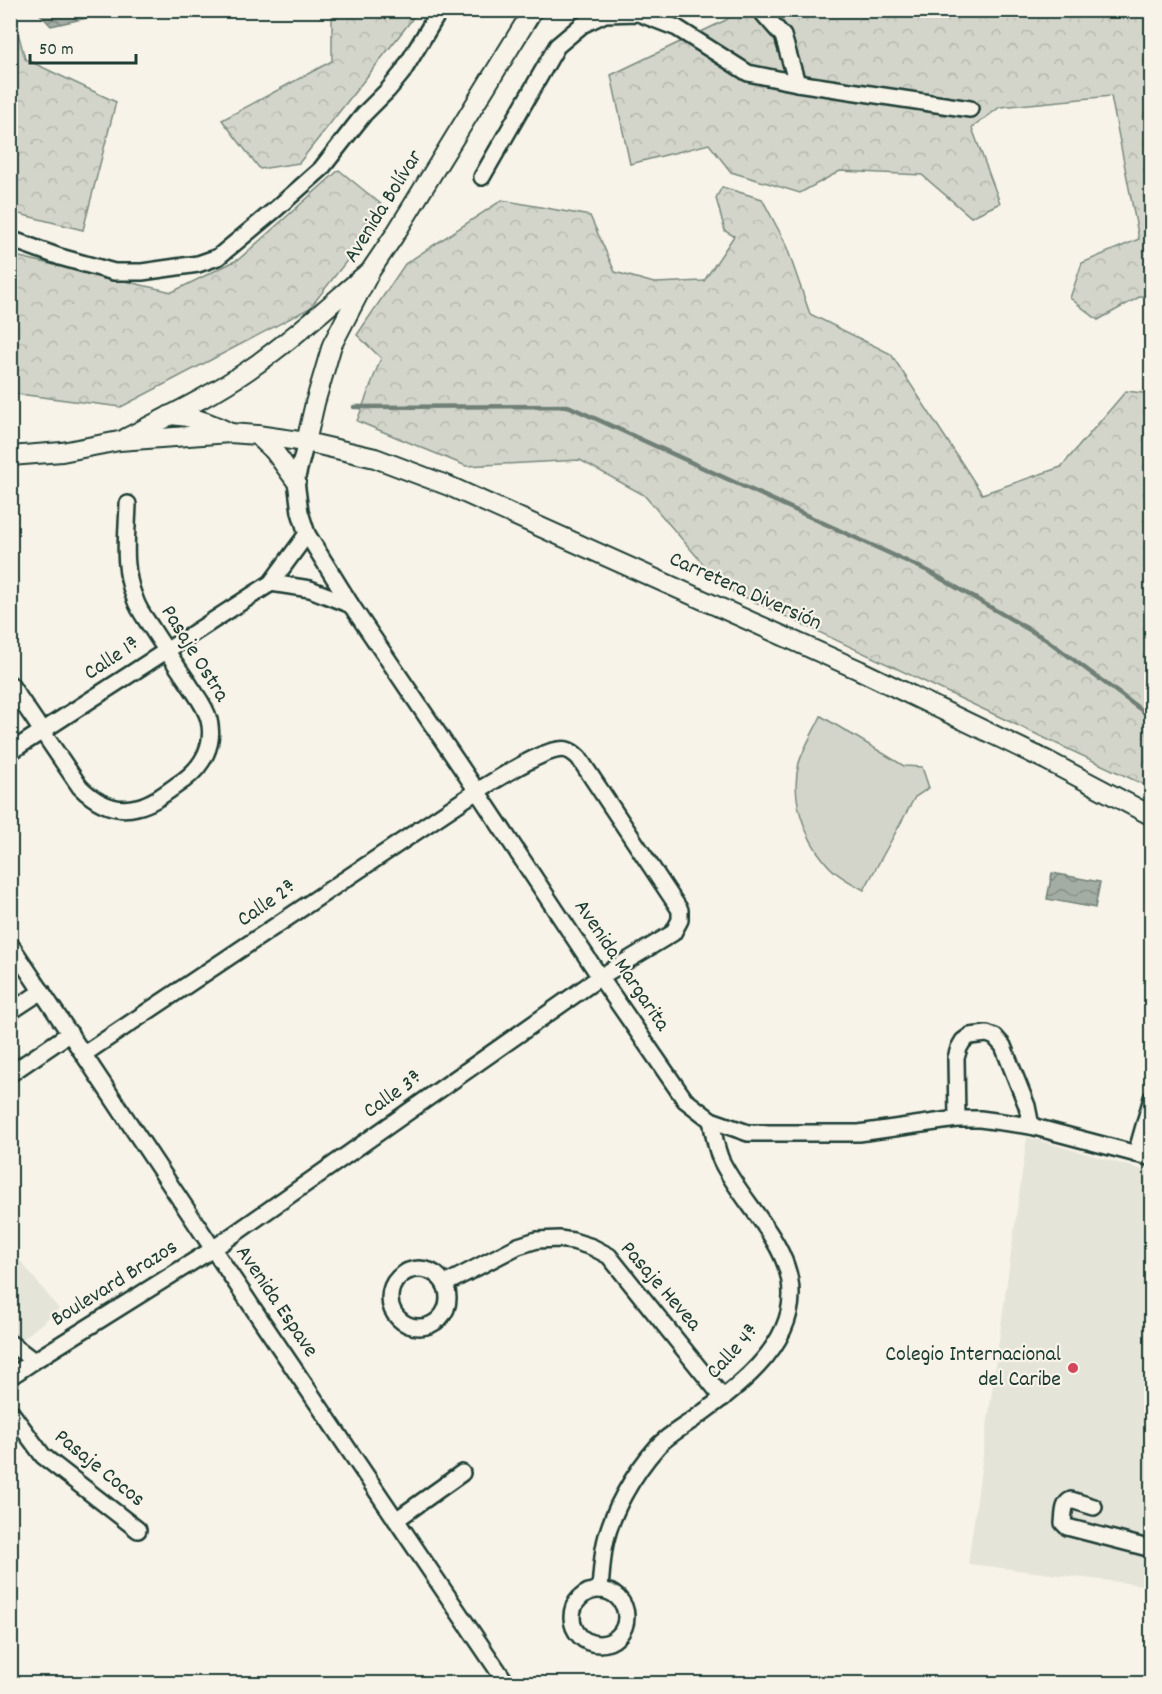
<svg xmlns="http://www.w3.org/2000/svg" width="1162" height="1694" viewBox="0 0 1162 1694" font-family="Dekko,sans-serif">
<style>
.built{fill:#e5e4d9}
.green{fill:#d3d5ca;stroke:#79897f;stroke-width:1.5}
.forest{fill:url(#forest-crowns);stroke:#79897f;stroke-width:1.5}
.water{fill:url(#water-waves);stroke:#6f8077;stroke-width:1.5}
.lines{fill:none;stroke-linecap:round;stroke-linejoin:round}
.stream{stroke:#6f8077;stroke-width:4.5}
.minor-casing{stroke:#1f3d34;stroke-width:20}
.major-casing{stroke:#1f3d34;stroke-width:22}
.minor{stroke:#f7f3e8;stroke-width:15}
.major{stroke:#f7f3e8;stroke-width:18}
.poi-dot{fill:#d1495b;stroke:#f7f3e8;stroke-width:2}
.labels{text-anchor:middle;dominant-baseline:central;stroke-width:4.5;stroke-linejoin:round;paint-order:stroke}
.street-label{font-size:22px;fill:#1f3d34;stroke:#f7f3e8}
.poi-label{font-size:22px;fill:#1f3d34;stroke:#f7f3e8;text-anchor:end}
</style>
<defs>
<pattern id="forest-crowns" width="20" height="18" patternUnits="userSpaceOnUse" patternTransform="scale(1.5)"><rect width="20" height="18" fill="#d3d5ca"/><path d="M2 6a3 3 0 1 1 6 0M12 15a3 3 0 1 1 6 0" fill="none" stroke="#b5b8ae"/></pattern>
<pattern id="water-waves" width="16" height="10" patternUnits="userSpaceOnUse" patternTransform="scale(1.5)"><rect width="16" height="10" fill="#a4ada3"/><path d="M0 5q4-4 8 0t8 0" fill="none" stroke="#858e86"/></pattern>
</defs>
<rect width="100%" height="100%" fill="#f7f3e8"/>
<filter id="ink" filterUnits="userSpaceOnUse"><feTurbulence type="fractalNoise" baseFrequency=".0167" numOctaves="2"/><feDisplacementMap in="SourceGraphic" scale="12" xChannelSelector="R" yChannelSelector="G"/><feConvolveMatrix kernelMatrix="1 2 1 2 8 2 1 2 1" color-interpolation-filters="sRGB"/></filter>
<g filter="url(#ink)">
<g class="built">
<polygon points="1027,1137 1151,1172 1151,1586 968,1564"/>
<polygon points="10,1248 59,1309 11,1349 10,1349"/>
</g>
<path class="green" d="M821,716L904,766L922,767L929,788L915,797L864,890C851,883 836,875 826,863C804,837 790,797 799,763C804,747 814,731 821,716Z"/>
<g class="forest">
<polygon points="12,10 25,59 116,102 83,230 11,212 10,11"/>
<polygon points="332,11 417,11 410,22 299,163 260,169 222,120 332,61"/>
<polygon points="736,11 1151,11 1151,297 1141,296 1098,320 1070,298 1082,263 1139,239 1111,96 1000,107 972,128 1000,203 971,217 922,175 840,171 800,193 731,172 709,144 630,164 611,75 726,20"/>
<polygon points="339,170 387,209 310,308 121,407 11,393 11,255 172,292 239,259"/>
<polygon points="722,187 762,199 785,242 810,314 891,354 982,494 1061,467 1126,391 1151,394 1151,788 723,587 644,495 580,460 466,466 357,421 381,358 357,335 405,264 502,200 590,216 615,272 654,283 704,281 734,236 725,231 716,198"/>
</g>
<g class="water">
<polygon points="37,11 118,11 51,26"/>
<polygon points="1052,873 1100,882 1095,908 1047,899"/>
</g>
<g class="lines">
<polyline class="stream" points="354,407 568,406 928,571 1047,640 1152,718"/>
<defs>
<g id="minor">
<polyline points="760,10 783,36 797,83"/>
<polyline points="482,177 557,46 582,25 605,14 638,13 677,28 748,73 797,83 970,109"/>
<polyline points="10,239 60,257 114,272 142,272 198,264 218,257 277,208 321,169 364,114 388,90 402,73 440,10"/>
<polyline points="306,442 296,481 300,512 307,534 351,605 477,791 600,977 685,1100 711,1120 748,1133 859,1133 957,1119 980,1119 1031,1126 1152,1158"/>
<polyline points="271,583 310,589 351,605"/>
<path d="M10,684L80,787C95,802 114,813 137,807C155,803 169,790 184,780C203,766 215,744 209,720C206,707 196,695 189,684C176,665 163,646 151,627C145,618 138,609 135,599C122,568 127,536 128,504"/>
<polyline points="10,752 271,583 307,534"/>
<polyline points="10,944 213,1249 507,1684"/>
<polyline points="10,1012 42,991"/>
<polyline points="10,1074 70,1033"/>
<polyline points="957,1119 956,1058 959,1048 963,1041 970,1036 987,1034 995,1037 1003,1046 1027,1106 1031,1126"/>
<polyline points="1136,1154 1152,1098"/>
<circle cx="419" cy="1298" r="29"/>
<polyline points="445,1284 518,1246 537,1240 559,1239 573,1241 592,1247 609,1256 723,1398"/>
<polyline points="10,1343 34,1361"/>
<path d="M10,1377L34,1361L213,1249L600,977L673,933L680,920V910L579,758C576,755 571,751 567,750C549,744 495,781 477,791L84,1054"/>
<polyline points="10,1411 43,1456 138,1530"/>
<path d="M1094,1507L1071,1500C1063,1503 1064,1515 1063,1523L1067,1527L1152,1549"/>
<polyline points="396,1520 462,1473"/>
<circle cx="599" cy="1617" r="27"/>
<path d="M600,1590C601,1576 602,1563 604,1549C610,1513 634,1473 658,1446C668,1435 683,1427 694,1419C734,1390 791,1349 791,1295C792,1246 744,1205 723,1164C716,1152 714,1134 711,1120"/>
</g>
<g id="major">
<path d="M170,415C192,416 210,422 230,433"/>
<polyline points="257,435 274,451 296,481"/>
<path d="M126,438C166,417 209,397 247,371C288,343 326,308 365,275"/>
<polyline points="306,442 315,403 332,345 371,270 394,236 533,10"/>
<polyline points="10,456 62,452 119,441 230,433 257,435 306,442 375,458 449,486 859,670 1046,760 1152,816"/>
</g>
</defs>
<use href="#minor" class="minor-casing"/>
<use href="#major" class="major-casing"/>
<use href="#minor" class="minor"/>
<use href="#major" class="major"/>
</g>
</g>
<circle class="poi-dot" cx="1073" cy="1368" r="6"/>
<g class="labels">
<g class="street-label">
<text transform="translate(384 207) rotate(-58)">Avenida Bolívar</text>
<text transform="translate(745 592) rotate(24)">Carretera Diversión</text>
<text transform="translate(194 654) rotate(58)">Pasaje Ostra</text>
<text transform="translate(113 659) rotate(-33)">Calle 1ª</text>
<text transform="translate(268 904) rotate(-34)">Calle 2ª</text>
<text transform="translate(621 966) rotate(56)">Avenida Margarita</text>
<text transform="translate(394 1095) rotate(-35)">Calle 3ª</text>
<text transform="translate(115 1284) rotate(-32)">Boulevard Brazos</text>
<text transform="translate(660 1287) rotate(49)">Pasaje Hevea</text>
<text transform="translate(276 1302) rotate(56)">Avenida Espave</text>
<text transform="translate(734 1352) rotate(-47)">Calle 4ª</text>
<text transform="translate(99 1469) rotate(39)">Pasaje Cocos</text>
</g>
<g class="poi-label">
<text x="1061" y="1355">Colegio Internacional<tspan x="1061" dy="25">del Caribe</tspan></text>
</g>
</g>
<rect width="1162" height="1694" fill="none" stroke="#f7f3e8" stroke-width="36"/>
<rect x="18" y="18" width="1126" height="1658" fill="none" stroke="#1f3d34" stroke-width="2" filter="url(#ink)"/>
<path d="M30 54v9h106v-9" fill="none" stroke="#1f3d34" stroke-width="3"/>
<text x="39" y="54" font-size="18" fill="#1f3d34" stroke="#f7f3e8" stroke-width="4.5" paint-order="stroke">50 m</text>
</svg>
